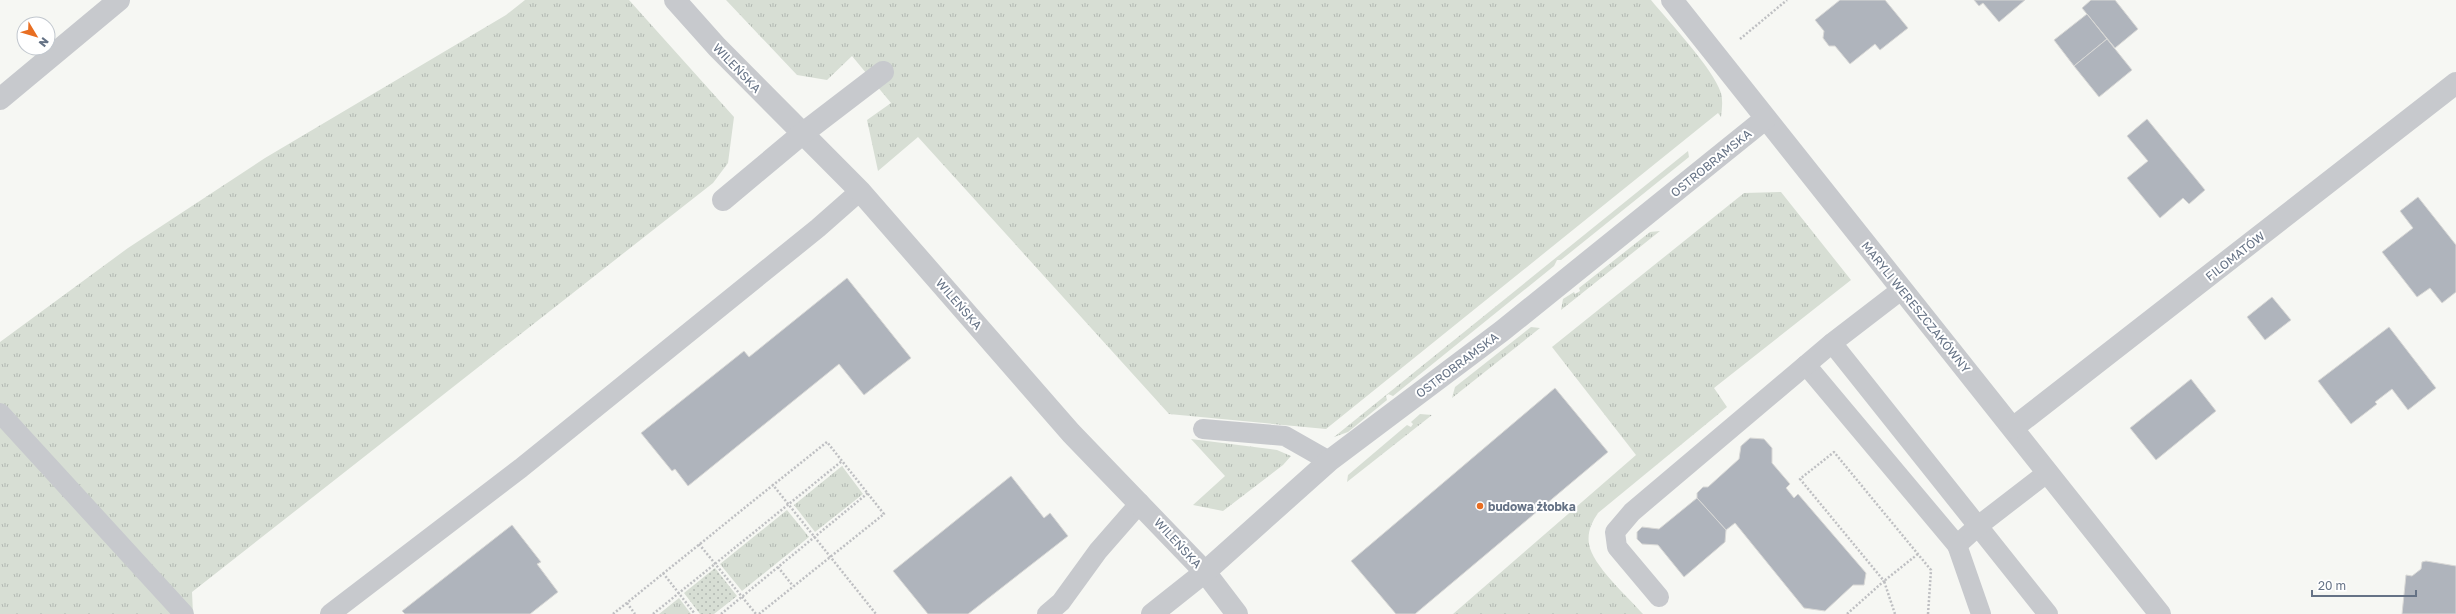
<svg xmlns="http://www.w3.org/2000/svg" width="2456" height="614" viewBox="0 0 2456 614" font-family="'Golos Text',sans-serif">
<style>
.grass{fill:url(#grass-tufts)}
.park{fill:url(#park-dots)}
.building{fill:#afb4bc;stroke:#d8d8d6}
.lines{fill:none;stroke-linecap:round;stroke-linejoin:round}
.path{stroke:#bebfc2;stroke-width:2.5;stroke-dasharray:2 2;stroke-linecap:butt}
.lane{stroke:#c7c9cd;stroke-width:20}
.street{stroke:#c7c9cd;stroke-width:22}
.poi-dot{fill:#e86e22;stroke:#fff;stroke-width:1.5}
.labels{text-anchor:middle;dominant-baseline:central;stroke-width:4;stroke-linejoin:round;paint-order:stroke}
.street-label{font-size:12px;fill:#657285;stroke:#fff}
.poi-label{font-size:12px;font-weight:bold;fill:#657285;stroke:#fff;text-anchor:start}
</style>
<defs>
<pattern id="grass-tufts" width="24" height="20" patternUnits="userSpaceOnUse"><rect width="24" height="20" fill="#d7ded4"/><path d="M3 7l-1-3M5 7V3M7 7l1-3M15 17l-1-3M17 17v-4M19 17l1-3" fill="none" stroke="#b2b8b2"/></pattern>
<pattern id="park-dots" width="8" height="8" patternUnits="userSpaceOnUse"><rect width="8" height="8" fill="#d7ded4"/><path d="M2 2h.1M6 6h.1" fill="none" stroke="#b2b8b2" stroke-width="1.8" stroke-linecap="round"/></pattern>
</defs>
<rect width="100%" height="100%" fill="#f6f7f3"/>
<g class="grass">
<polygon points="525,0 629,0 734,117 728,163 713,183 192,592 193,614 0,614 0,342 128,248 265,158 506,15"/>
<path d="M726,0H1651C1669,22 1713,68 1721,93C1723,101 1722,109 1721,117L1718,113L1326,429L1169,414L918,137L878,171L867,120L891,103L852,56L827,80L797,75Z"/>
<polygon points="1688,151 1689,157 1561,260 1557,260 1554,266 1393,396 1388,394 1386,396 1387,400 1348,432 1334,437"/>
<path d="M1781,192L1851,280L1714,388L1727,407L1598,513C1592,522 1587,532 1589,544C1592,565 1628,597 1643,614H1453L1636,455L1552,347L1744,193Z"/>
<polygon points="1660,231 1561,310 1563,299 1574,292 1575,294 1580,291 1579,288 1650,232"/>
<polygon points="1531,327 1540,328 1452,398 1455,387"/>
<polygon points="1420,414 1432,415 1347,482 1348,475 1407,425 1411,427 1413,424 1411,422"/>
<polygon points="1191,439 1277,450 1291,456 1283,465 1223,511 1193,505 1225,476"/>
<polygon points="842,466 863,494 815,532 794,505"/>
<polygon points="787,510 809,537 742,591 720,564"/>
<polygon points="679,598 691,614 659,614"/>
</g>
<polygon class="park" points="715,568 737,596 714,614 700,614 684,593"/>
<g class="building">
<polygon points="1840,0 1885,0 1908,28 1880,50 1875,44 1850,64 1835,46 1829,46 1823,38 1824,31 1815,20"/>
<polygon points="1974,0 2025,0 1999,22 1983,3 1979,6"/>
<polygon points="2091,0 2115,0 2138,29 2115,48 2082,8"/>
<polygon points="2087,14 2107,39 2074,66 2054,40"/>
<polygon points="2107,39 2132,70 2099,97 2074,66"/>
<polygon points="2147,119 2205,190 2189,204 2183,198 2160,218 2127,178 2148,161 2127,136"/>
<polygon points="2418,197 2456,245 2456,292 2442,303 2430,288 2417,297 2382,252 2413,228 2400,211"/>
<polygon points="847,278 911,358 864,395 839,364 688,486 675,469 672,471 641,433 744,351 749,357"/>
<polygon points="2272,297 2291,320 2265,340 2247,317"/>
<polygon points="2389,327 2436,388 2408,410 2392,389 2375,402 2377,404 2351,424 2318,381"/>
<polygon points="2191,379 2216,411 2156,460 2130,428"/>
<polygon points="1555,388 1608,452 1415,614 1396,614 1351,561"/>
<polygon points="1750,438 1764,439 1772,448 1772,463 1790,484 1786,488 1794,498 1798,494 1866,573 1864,585 1853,585 1825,611 1804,608 1735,523 1726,530 1697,498 1697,493 1703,487 1708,487 1739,459 1741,446"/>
<polygon points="1011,476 1044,518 1050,513 1068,536 968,614 928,614 893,571"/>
<polygon points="1697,498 1726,530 1725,542 1684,577 1658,545 1642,544 1637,539 1637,532 1642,527 1659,529"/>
<polygon points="512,525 541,562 537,564 558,592 530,614 405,614 402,611"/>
<polygon points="2426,561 2456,566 2456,614 2402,614 2406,575 2412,576 2421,569 2422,562"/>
</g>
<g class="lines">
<g class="path">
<polyline points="1740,39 1787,0"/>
<polyline points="699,544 756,614"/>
<polyline points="778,567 793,586"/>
<polyline points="663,573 695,614"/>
<polyline points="627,603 635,614"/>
<polyline points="613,614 773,485 876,614"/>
<polyline points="653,614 842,461"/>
<polyline points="721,614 868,493"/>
<polyline points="759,614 884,514 827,442 773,485"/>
<polyline points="1847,614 1884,581 1800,479 1834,452 1931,570 1928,614"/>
<polyline points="1895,614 1884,581 1918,554"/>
</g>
<g class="lane">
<polyline points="1832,343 2048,614"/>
<polyline points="1806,365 1957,545 1978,526 2048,472"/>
<polyline points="0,413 184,614"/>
<polyline points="1203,429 1285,436 1329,461"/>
<polyline points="1957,545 1981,614"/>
<polyline points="1659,597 1617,547 1615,532 1632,512 1832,343 1901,290"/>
<polyline points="330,614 521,468 818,228 860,191"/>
<polyline points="1047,614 1061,602 1098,551 1140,503"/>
</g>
<g class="street">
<polyline points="675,0 717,47 860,191 1071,433 1205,572 1237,614"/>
<polyline points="1672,0 2160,614"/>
<polyline points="0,99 119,0"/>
<polyline points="723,200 802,134 883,72"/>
<polyline points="2013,428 2456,83"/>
<polyline points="1152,614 1205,572 1329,461 1502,331 1765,119"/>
</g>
</g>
<circle class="poi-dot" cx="1480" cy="506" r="4"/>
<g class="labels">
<g class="street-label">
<text transform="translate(737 68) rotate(46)">WILEŃSKA</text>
<text transform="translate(1711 163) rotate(-39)">OSTROBRAMSKA</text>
<text transform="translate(2235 256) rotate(-38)">FILOMATÓW</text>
<text transform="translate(959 304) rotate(49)">WILEŃSKA</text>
<text transform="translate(1916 307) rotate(51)">MARYLI WERESZCZAKÓWNY</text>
<text transform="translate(1457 365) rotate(-37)">OSTROBRAMSKA</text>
<text transform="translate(1178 543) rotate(47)">WILEŃSKA</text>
</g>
<g class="poi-label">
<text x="1488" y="506">budowa żłobka</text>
</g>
</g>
<g transform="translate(36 36) rotate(128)"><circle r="19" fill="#ffffff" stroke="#c1c7ce"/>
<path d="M0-3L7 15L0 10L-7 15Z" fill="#e86e22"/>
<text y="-6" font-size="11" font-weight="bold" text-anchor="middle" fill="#657285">N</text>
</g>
<path d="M2312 590v6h104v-6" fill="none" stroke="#657285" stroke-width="2"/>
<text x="2318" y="590" font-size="12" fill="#657285" stroke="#ffffff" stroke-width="3" paint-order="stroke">20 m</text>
</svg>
